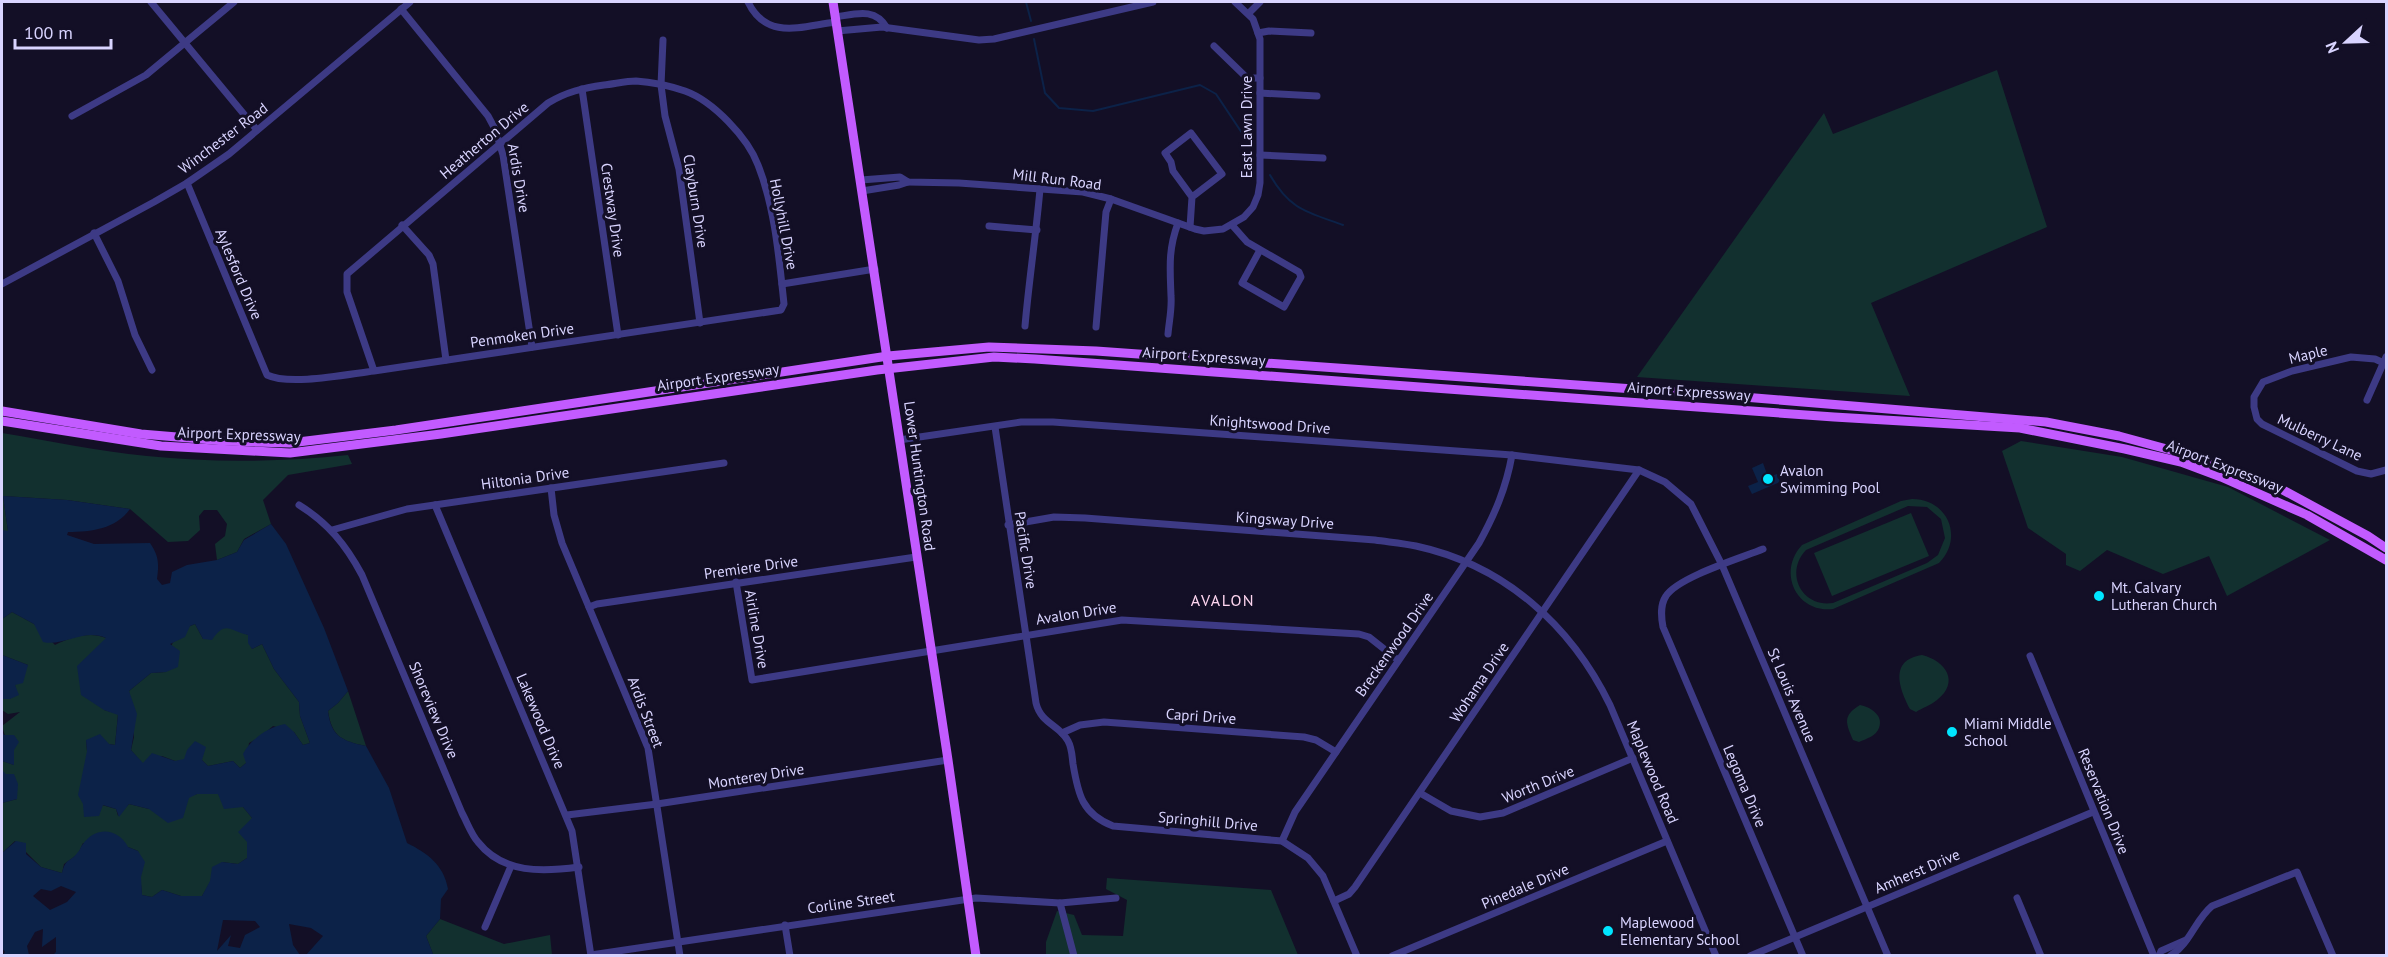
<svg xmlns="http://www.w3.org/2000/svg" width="2388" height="957" viewBox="0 0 2388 957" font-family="'PT Sans',sans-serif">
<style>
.green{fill:#12302f;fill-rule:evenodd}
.water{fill:#0c2248;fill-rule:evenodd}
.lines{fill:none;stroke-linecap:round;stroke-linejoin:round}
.stream{stroke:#0c2248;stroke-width:2}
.minor{stroke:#3d3a85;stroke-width:7}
.major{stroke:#c25bff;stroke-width:9}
.poi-dot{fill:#00e5ff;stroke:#130f26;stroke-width:2}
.labels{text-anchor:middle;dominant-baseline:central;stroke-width:6;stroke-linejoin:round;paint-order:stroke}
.street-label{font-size:15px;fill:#d9d4ff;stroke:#130f26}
.poi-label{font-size:15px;fill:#d9d4ff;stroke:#130f26;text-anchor:start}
.neighbourhood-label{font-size:16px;letter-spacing:1.5px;fill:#ffd6f0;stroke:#130f26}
</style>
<rect width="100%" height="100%" fill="#130f26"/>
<g class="green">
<polygon points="1997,70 2047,227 1871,303 1910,396 1637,377 1824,113 1833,134"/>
<path d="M2,433C50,441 98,451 147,456C214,463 281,462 348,455L352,464L288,475L263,500L271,524L244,539L237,552L217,560L215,544L225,536L227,524L217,510H204L199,516L200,530L188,541L168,542L130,509L67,500L3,496L8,531H2Z"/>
<polygon points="2021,441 2122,457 2228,487 2330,540 2227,596 2209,556 2163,574 2107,550 2080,571 2066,565 2066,554 2028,528 2002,451"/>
<path d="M1912,499C1948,499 1964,538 1939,563L1833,609C1796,613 1777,572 1802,545L1901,501ZM1908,506L1927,507L1941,519L1945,538L1938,555L1927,563L1833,603C1802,608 1784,573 1806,550Z"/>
<polygon points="1911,513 1929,556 1832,596 1814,553"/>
<path d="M12,612L34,624L55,645C70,637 90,631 106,638L104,710L118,714L115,745L86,740L87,751L102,805L116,809L118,816L129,804L149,809L197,794H218L243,807L252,818L247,842V858L238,864L222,862L202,896H181L162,890L152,897L142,895L138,851L128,847L83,843L78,854L64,864L62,873L41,867L15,841L2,853V803L17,799L2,770V761L14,765L2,726L20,712L8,714L2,710V699H10L16,691L15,685L28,665L2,655V619Z"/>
<path d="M195,624L203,639L224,627L232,628L248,635L252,649L262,644L274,669L299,702L300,716L310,743L303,745L294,732L273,726L260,737L249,743L246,763L240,768L233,761L208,766L202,760L175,761L162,756L143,764L131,750L134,737L129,691L151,673L166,672C169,651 171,632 195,624Z"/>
<path d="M1922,655C1946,661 1960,682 1937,700C1931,705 1922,708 1916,712L1910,709C1899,688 1889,660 1922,655Z"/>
<path d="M348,691L366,746C342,741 332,737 328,711L338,703Z"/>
<path d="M1860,705C1870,707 1884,715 1879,728C1876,736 1866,739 1859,742L1853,740C1846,723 1842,716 1860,705Z"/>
<polygon points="1107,878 1271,890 1298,955 1046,955 1046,942 1057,911 1074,915 1082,935 1123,936 1127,900 1106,889"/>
<polygon points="440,919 504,944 550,935 552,955 437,955 433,954 426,936"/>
</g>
<g class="water">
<polygon points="1763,463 1768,477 1777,474 1780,482 1752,494 1748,486 1758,482 1752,468"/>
<path d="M3,496L67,500L130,509C116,529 91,532 68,532L67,535L94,544L150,543C159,556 159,564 157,579L162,585L170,583L172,572L187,565L217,560L237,552L244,540L271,524L286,544L324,628L348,691L338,703L328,711C331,737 343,741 366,746L389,788L407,843C427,853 444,865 448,889L441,899L440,919L426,936L433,954L437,955H306L323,936L311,928L289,924L293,945L300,955H53L56,952V937L42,947L43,929L35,932L27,946L29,955H3L5,952L2,948V853L16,841L26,843V854L41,867L62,873C66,857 70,863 78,852C80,850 81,846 83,844C96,826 118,828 128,847L138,851L145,862L141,877L142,895L152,897L162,890L181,896H202L210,881L212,867L222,862L238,864L247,858V842L238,832L252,818L243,807L224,809L218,794H197L189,798L183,818L168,823L149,809L129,804L119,817L116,809L103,805L99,816L84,817L83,804L78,795L87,751L86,740L100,734L109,744L115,745L118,715L104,710L81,695L77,666L106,638C84,628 63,647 43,642L34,624L12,612L2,619V530L8,531ZM195,624L203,639L212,640C226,620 229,631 248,635V643L252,649L262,644L274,669L299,702L300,716L310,743L303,745L294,732L285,724C268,727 251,739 243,754L246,763L240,768L233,761L208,766L202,760L206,747L195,741L187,750L184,759L175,761L152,753L143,763L131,750L137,714L129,691L151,673L166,672L178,667L180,651L170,644L185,637L190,626ZM61,886L76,892L67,902L50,910L33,896L41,889L51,891ZM223,920L255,921L260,927L245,935L240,948L228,946L231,935L217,951Z"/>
<polygon points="2,655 28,665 23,683 15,685 19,695 10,699 2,699"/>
<polygon points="2,731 4,735 14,735 19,742 14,750 14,765 2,761"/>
<polygon points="2,770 6,774 14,774 18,784 17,799 2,803"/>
</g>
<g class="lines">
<g class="stream">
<polyline points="1026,2 1031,21"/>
<polyline points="1034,39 1045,93 1059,108 1093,111 1200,85 1216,94 1250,145"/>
<path d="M1270,175C1290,210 1307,212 1343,225"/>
</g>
<g class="minor">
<polyline points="151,2 257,130"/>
<path d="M748,2C767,41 802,26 836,22"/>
<polyline points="401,9 488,116 495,129 503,155 532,347"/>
<polyline points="1249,13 1260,2"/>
<path d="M835,17C856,14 875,7 887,28"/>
<polyline points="837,31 882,27 979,40 994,39 1153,2"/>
<polyline points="1258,33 1269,31 1311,33"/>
<polyline points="663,40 661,85 665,116 679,169 700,323"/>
<polyline points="1214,46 1247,78 1260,78"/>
<polyline points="582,89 618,335"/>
<polyline points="1260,93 1317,96"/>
<polyline points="72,116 146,75 234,2"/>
<polyline points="1260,155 1323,158"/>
<polyline points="861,180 900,177 908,182 959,183 1083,192 1111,199 1195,229 1204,231 1223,229 1244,217 1253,207 1258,195 1260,183 1260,39 1253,19 1235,2"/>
<path d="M187,183L267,375C290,386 348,374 374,371L781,310L784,304C779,258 775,208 758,165C748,138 713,101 685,91C670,86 652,82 636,81C626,81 614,84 604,85C583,88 566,92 548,103L347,274V292L374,371"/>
<polyline points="862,191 899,185 908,182"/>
<polyline points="402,225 429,255 433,264 446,360"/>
<polyline points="1232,225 1247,242 1299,272 1301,277 1284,307 1242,283 1260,250"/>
<polyline points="989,226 1037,230"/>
<polyline points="1190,227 1192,197 1173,171 1171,162 1165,153 1191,133 1222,174 1192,197"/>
<polyline points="94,233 118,281 135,335 152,370"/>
<polyline points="2,284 154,202 187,183 229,154 410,2"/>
<polyline points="782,284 875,269"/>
<path d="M1025,326C1029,280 1036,235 1040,189"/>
<polyline points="1096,327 1106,212 1111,199"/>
<path d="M1168,334C1169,322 1172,309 1171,296C1170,268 1168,250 1178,223"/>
<polyline points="2386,364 2375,359 2351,357 2292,371 2263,382 2254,397 2254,407 2257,419 2262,424 2357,471 2371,474 2386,470"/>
<polyline points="2367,400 2386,357"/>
<path d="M995,427L1036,703C1041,724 1060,725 1068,741C1072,748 1072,756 1073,764C1078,794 1082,814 1113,826L1282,841L1308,858L1323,876L1357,956"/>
<polyline points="899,440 1021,422 1053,422 1512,455 1639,470 1665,482 1691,504 1722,565 1888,956"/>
<polyline points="551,488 554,515 562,543 648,748 680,956"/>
<path d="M299,505C328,523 346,545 362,575L462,813C467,822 471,834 478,842C503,874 543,872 579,867"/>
<polyline points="435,505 572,831 591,956"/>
<path d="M1008,525L1054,517L1085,518L1375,540C1388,542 1402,543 1416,546C1504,565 1571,625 1610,705L1716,956"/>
<polyline points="332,530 407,509 724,463"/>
<path d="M1763,549C1741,558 1678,577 1666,596C1660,605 1661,616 1663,627L1803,956"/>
<polyline points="736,582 752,680 1122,620 1359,634 1369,637 1398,660"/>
<polyline points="589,607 597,604 916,557"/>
<polyline points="2030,656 2154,956"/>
<polyline points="1062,733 1080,725 1104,722 1304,737 1316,740 1336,752"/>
<polyline points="1420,793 1451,811 1480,817 1503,813 1633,758"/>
<polyline points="567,815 657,804 948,760"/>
<path d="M1282,841L1295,812L1479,543C1495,514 1506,488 1512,455"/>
<polyline points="2017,898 2041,956"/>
<polyline points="1334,901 1349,894 1355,887 1639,470"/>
<polyline points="1060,903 1074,956"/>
<polyline points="785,925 790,956"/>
<polyline points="485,927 511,866"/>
<polyline points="591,955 976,898 1060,903 1116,898"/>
<polyline points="1392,956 1667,841"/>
<polyline points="1750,956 2093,812"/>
<polyline points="2159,956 2161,951 2186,940"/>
<path d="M2170,956C2190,944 2195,920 2212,906L2297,872L2333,956"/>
</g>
<g class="major">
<polyline points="833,2 948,760 976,956"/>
<polyline points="2,411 141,434 225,441 290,443 396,430 888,356 989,347 1096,351 1719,395 2046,422 2119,436 2189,455 2281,489 2368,536 2386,548"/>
<polyline points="2,421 161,446 290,453 441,434 877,370 994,357 1035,359 1834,417 2020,428 2125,449 2181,462 2221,477 2307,515 2386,560"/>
</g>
</g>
<g class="poi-dot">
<circle cx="1768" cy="479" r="6"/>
<circle cx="2099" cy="596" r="6"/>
<circle cx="1952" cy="732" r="6"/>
<circle cx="1608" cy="931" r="6"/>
</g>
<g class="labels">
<g class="street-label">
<text transform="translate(1246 127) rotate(-90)">East Lawn Drive</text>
<text transform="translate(223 138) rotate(-37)">Winchester Road</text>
<text transform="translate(484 140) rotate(-40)">Heatherton Drive</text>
<text transform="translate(519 178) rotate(80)">Ardis Drive</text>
<text transform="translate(1057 179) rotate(7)">Mill Run Road</text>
<text transform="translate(696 201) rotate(81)">Clayburn Drive</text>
<text transform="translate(613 210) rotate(82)">Crestway Drive</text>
<text transform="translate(784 224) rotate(79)">Hollyhill Drive</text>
<text transform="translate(239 274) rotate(67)">Aylesford Drive</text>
<text transform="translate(522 335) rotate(-8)">Penmoken Drive</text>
<text transform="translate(2308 354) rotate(-14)">Maple</text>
<text transform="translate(1204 356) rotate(4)">Airport Expressway</text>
<text transform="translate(718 377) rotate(-8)">Airport Expressway</text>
<text transform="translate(1689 391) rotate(4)">Airport Expressway</text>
<text transform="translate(1270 424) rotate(4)">Knightswood Drive</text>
<text transform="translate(239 434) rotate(2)">Airport Expressway</text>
<text transform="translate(2320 437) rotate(25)">Mulberry Lane</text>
<text transform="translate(2225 466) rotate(21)">Airport Expressway</text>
<text transform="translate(920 476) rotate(82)">Lower Huntington Road</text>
<text transform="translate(525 478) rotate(-8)">Hiltonia Drive</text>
<text transform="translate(1285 520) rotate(4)">Kingsway Drive</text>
<text transform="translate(1026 550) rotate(81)">Pacific Drive</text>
<text transform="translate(751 567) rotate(-8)">Premiere Drive</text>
<text transform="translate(1076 613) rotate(-9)">Avalon Drive</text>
<text transform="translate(757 629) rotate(80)">Airline Drive</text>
<text transform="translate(1394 644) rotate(-55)">Breckenwood Drive</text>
<text transform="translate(1479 682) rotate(-56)">Wohama Drive</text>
<text transform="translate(1792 695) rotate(67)">St Louis Avenue</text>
<text transform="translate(434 710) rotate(67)">Shoreview Drive</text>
<text transform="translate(646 712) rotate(69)">Ardis Street</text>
<text transform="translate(1201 716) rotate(4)">Capri Drive</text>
<text transform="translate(541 721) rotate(67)">Lakewood Drive</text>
<text transform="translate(1653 772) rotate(67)">Maplewood Road</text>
<text transform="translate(756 776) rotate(-9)">Monterey Drive</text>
<text transform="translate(1538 784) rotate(-22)">Worth Drive</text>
<text transform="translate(1745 786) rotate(67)">Legoma Drive</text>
<text transform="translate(2104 801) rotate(68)">Reservation Drive</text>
<text transform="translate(1208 821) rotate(5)">Springhill Drive</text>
<text transform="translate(1917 871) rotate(-23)">Amherst Drive</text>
<text transform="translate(1525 886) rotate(-23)">Pinedale Drive</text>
<text transform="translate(851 902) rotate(-8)">Corline Street</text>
</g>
<g class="poi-label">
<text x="1780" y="470">Avalon<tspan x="1780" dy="17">Swimming Pool</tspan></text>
<text x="2111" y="587">Mt. Calvary<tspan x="2111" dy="17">Lutheran Church</tspan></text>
<text x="1964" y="723">Miami Middle<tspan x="1964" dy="17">School</tspan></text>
<text x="1620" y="922">Maplewood<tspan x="1620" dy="17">Elementary School</tspan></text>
</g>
<g class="neighbourhood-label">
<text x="1223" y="600">AVALON</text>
</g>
</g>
<rect width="2388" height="957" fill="none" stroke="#d9d4ff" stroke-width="6"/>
<g transform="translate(2346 42) rotate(248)" stroke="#130f26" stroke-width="4.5" paint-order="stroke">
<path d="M0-4.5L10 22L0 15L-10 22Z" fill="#d9d4ff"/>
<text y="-9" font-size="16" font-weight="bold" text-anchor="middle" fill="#d9d4ff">N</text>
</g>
<path d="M15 39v9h96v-9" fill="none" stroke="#d9d4ff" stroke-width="3"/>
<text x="24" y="39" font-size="18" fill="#d9d4ff" stroke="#130f26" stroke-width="4.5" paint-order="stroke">100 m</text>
</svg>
